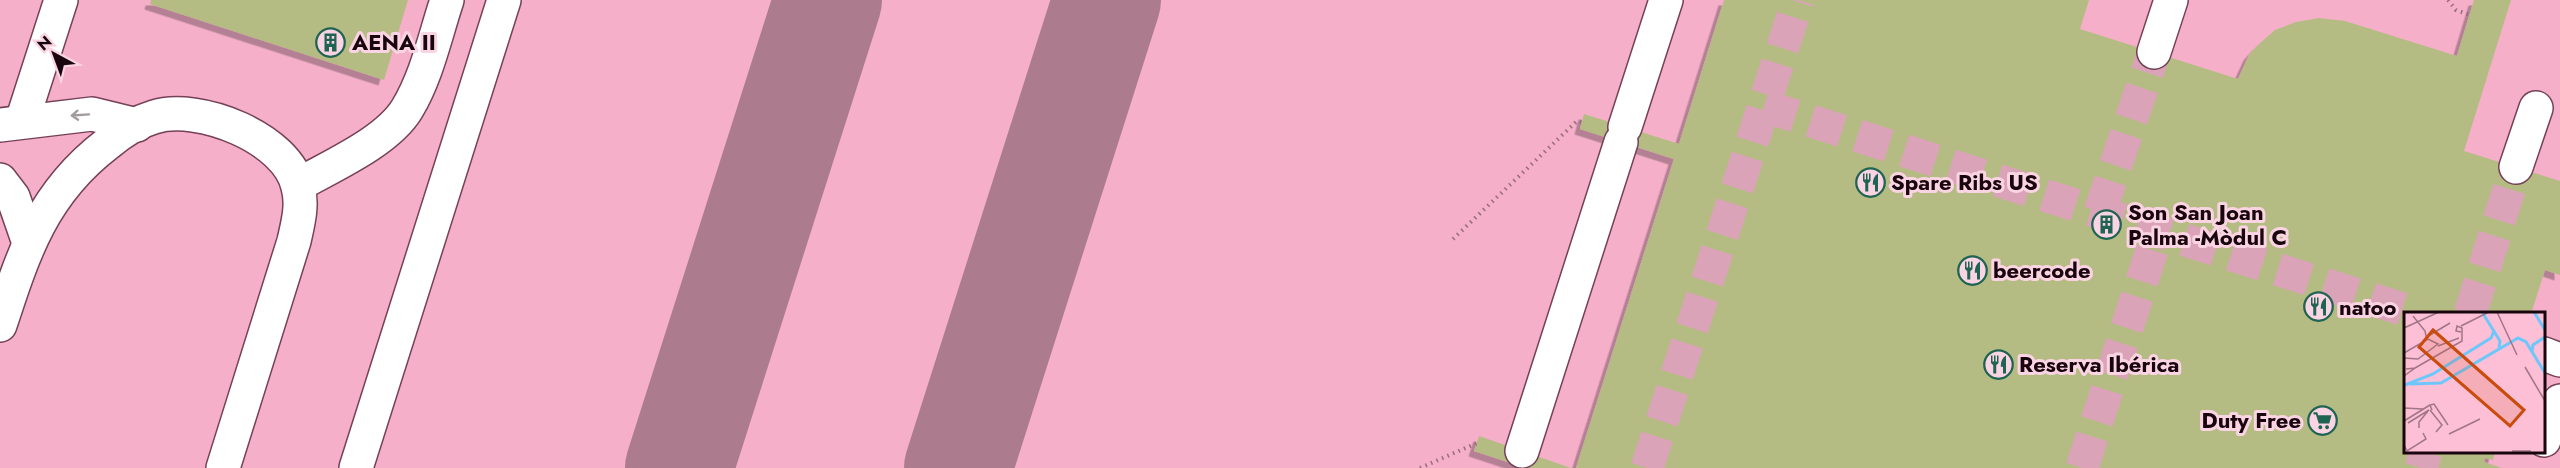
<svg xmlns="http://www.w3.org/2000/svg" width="2560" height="468" viewBox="0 0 2560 468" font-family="Jost,sans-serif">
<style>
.built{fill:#f5afc9;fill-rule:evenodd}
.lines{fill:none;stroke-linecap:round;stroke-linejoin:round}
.taxiway{stroke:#ac7c8e;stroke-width:108}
.building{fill:#b4bc83;filter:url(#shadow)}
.minor-tunnel{stroke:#dba3b8;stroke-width:33;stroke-dasharray:33 16;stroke-linecap:butt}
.minor-casing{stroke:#754156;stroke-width:36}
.path{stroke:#986d7d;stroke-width:4;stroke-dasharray:1.5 4.5;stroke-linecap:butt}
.minor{stroke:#fff;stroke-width:33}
.oneway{stroke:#a39b9e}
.labels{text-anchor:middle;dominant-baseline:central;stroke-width:6;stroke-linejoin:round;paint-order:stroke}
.poi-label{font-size:22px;font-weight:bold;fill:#19050d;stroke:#fad4e2;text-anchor:start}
.inset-river{fill:none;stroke:#6dc7fa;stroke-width:3}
.inset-road{fill:none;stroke:#a27586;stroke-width:1.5}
.view{fill:#c94c0c;fill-opacity:0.15;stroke:#c94c0c;stroke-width:3}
.inset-edge{fill:none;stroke:#19050d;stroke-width:3}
</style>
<defs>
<filter id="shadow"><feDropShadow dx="-5.5" dy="5.5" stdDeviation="0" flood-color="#0004"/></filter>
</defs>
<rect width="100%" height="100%" fill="#fdbfd6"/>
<path class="built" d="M0,0H2560V468H0ZM2406,314H2544V452H2406Z"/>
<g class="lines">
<g class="taxiway">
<polyline points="679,468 828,0"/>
<polyline points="958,468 1107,0"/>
</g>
</g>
<g class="building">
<polygon points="151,0 408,0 384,80 150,4"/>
<polygon points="1724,0 2089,0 2080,29 2238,79 2249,55 2257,46 2275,30 2296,22 2319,18 2345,21 2457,56 2474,0 2511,0 2464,151 2560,181 2560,275 2545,270 2531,314 2406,314 2406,452 2495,452 2493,460 2485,458 2484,462 2502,468 1576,468 1674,159 1580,129 1584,114 1679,144"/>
<polygon points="1479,436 1571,468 1526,468 1474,451"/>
</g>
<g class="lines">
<g class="minor-tunnel">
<polyline points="1764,106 2418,314"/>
<polyline points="2100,212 2154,52"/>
<polyline points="2470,314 2516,167"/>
<polyline points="1647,468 1798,0"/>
<polyline points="2082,468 2158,231"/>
<polyline points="2421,468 2426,452"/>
</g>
<defs>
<g id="minor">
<polyline points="2154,52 2171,0"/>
<polyline points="22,121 61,0"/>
<polyline points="0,125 92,114 137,125"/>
<polyline points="1625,127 1666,0"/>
<polyline points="2516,167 2536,108"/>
<polyline points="0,180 13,197 29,243"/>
<path d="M298,185C331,166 387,142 407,109C427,76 435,36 447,0"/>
<path d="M0,325C24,251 43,193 107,144C120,133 137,122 154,117C198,103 288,138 298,187C303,205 298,223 294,241L223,468"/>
<polyline points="2544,354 2560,360"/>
<polyline points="2544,440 2553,410 2560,401"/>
<polyline points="1522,451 1621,142"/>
<polyline points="356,468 504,0"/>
</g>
</defs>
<use href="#minor" class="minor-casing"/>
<g class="path">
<polyline points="2448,0 2456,10 2470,15"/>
<polyline points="1453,239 1577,121 1582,122"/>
<polyline points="1420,468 1477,443"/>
</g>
<use href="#minor" class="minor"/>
</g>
<defs><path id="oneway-shaft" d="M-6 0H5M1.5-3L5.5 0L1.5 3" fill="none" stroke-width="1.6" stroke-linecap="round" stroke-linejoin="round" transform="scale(1.5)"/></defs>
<use class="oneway" href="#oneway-shaft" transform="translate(80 115) rotate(176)"/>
<defs>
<symbol id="building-ring" viewBox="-11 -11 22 22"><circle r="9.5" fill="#fad4e2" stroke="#1f6353" stroke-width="1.5"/><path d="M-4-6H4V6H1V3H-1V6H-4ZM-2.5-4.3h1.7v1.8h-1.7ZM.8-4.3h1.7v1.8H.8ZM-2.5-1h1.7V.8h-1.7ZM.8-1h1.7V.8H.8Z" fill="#1f6353"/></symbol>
<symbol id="restaurant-ring" viewBox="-11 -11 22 22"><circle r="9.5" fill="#fad4e2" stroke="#1f6353" stroke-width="1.5"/><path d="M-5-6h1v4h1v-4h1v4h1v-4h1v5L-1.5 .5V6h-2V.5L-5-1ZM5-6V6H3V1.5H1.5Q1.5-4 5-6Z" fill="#1f6353"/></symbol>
<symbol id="supermarket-ring" viewBox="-11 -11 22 22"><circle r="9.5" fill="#fad4e2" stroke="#1f6353" stroke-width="1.5"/><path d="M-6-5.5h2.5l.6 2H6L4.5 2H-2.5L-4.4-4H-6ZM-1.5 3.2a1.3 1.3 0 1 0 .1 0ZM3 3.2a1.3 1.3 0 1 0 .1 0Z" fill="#1f6353"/></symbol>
</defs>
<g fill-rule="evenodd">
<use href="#building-ring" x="314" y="26" width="33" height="33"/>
<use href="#restaurant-ring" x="1854" y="166" width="33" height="33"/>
<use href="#building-ring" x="2090" y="208" width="33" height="33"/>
<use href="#restaurant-ring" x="1956" y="254" width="33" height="33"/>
<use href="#restaurant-ring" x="2302" y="290" width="33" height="33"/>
<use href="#restaurant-ring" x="1982" y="348" width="33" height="33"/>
<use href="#supermarket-ring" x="2306" y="404" width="33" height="33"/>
</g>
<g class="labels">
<g class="poi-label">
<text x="352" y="42">AENA II</text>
<text x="1891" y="182">Spare Ribs US</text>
<text x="2128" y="212">Son San Joan<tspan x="2128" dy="25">Palma -Mòdul C</tspan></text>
<text x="1993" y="270">beercode</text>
<text x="2339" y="307">natoo</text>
<text x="2019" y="364">Reserva Ibérica</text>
<text x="2301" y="420" text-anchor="end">Duty Free</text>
</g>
</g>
<g transform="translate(2404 312)">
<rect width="141" height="141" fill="#fdbfd6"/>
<path class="inset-river" d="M78,0L96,29L95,36M130,0L141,18M128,40L129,33L141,25M6,72L37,71L114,26L122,30L141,61M1,73L29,62L87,26L90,19"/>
<path class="inset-road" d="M93,0L113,43M9,4L21,19L23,28M57,14L85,0M0,16L35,0M26,23L46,11M34,34L55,26M0,41L24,27L34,32L14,47L0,46M121,55L141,89M11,56L58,29V16L53,14L52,19L57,20M0,64L11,56L2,57M0,96L19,97M26,98L38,113L32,120M28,98L26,93L30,92L44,113M0,109L26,93M4,111L25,98M15,116V110L24,99M45,122L76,107M0,133L3,139L22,127L19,121M108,139H127"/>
<path class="view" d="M29,18L120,98L106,114L15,35Z"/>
<rect width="141" height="141" class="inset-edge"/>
</g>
<g transform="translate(54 54) rotate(319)" stroke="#fad4e2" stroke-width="4.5" paint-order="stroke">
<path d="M0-4.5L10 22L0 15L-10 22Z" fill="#19050d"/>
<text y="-9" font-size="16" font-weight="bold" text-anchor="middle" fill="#19050d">N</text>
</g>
</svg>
